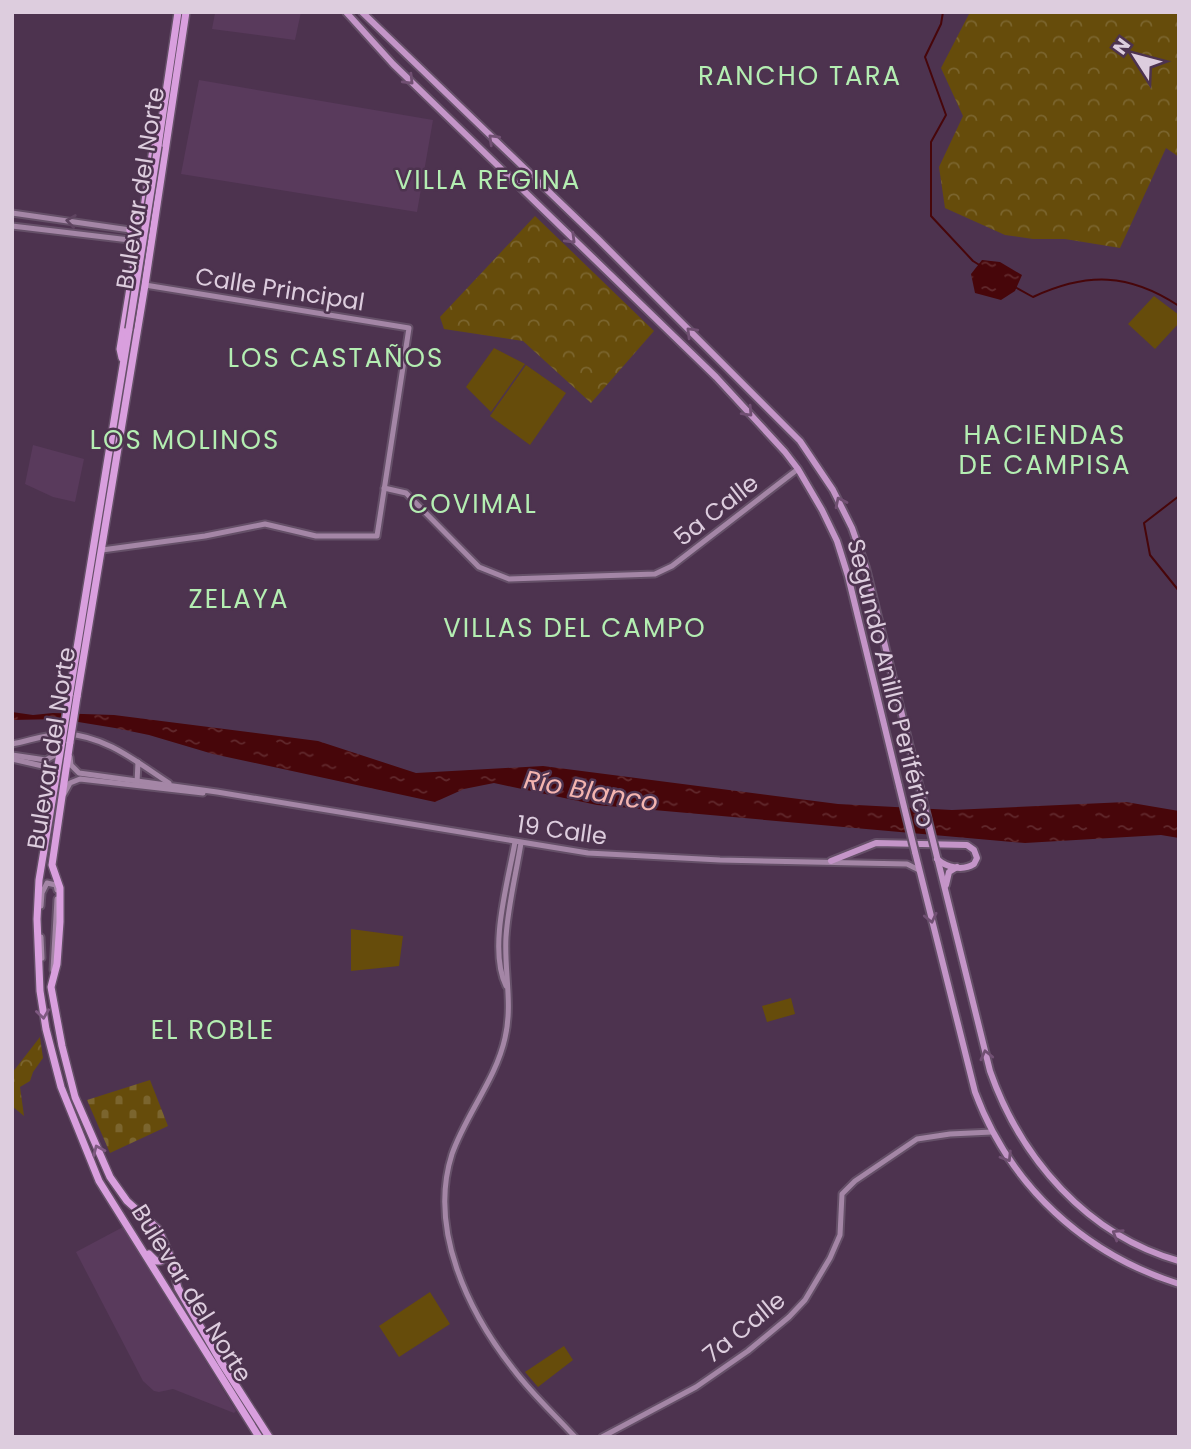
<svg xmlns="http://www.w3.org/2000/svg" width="1191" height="1449" viewBox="0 0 1191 1449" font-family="Poppins,sans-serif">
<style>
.built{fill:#593a5c}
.cemetery{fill:url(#cemetery-stones)}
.park{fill:url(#park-crowns)}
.garden{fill:#664c0b}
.water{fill:url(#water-ripples)}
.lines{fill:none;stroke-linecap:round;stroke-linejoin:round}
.stream{stroke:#47060a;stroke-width:2}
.secondary-casing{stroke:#655068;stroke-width:9}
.primary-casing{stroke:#655068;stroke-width:10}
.highway-casing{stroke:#655068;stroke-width:10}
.secondary{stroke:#a486a6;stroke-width:5}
.primary{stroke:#c495c8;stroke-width:6}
.highway{stroke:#d99fde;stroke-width:7}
.primary-bridge-casing{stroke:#655068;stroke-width:10;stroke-linecap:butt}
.highway-bridge-casing{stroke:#655068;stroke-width:10;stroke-linecap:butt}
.primary-bridge{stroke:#c495c8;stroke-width:6}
.highway-bridge{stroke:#d99fde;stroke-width:7}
.oneway{stroke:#715073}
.oneway2{stroke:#5e4460}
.oneway3{stroke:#7e5981}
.labels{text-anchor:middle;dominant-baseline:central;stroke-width:5;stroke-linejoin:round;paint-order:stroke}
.street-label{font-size:24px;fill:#ddcdde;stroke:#4d334f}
.neighbourhood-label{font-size:26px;letter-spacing:2px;fill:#b4eeb2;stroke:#4d334f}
.water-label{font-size:26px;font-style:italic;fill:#f4b4af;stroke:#4d334f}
</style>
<defs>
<pattern id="cemetery-stones" width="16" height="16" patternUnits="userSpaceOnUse" patternTransform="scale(1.75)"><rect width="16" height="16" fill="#664c0b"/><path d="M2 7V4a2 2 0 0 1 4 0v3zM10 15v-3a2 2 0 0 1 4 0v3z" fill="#7b652e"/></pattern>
<pattern id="park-crowns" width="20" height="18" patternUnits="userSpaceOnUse" patternTransform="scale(1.75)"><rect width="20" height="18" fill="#664c0b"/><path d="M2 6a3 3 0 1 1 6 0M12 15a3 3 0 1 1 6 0" fill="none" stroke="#7b652e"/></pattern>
<pattern id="water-ripples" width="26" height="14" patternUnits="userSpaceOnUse" patternTransform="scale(1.75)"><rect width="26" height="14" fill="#47060a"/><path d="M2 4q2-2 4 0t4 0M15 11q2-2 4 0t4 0" fill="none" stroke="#61292d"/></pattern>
</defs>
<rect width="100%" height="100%" fill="#4d334f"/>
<g class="built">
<polygon points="207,12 301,12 295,40 212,29 215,13"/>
<polygon points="199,80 433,120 417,212 181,174"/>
<polygon points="33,445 84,459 75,502 53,497 25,484"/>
<polygon points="123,1227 236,1411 234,1413 173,1389 159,1392 154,1391 143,1381 76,1252"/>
</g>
<polygon class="cemetery" points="150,1080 168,1126 110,1153 87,1100"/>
<g class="park">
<polygon points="1055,12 1179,12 1179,157 1166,148 1120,248 1065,239 1033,239 1005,235 945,208 939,167 963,116 941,68 969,14"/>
<polygon points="535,216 654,331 591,403 523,341 444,329 440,317"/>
<polygon points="40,1037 43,1058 33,1072 30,1081 20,1087 24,1116 12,1106 12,1073"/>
</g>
<g class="garden">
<polygon points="1154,296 1179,315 1179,323 1155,349 1128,324"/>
<polygon points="494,348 525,364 491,412 466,387"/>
<polygon points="526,365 566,393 530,445 490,416"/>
<polygon points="351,929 403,936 399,966 351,971"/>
<polygon points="791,998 795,1014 767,1022 762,1006"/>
<polygon points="430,1292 450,1324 399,1357 379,1326"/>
<polygon points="564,1346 573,1360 538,1387 525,1372"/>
</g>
<g class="water">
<polygon points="982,260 1000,262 1022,275 1015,291 1001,300 975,293 971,274"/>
<polygon points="12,712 33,715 53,713 114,715 318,741 416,773 543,766 838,804 952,810 1126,802 1179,811 1179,838 1161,835 1025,843 597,805 494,783 464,789 435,802 213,754 149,735 115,728 60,719 12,720"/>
</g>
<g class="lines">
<g class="stream">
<polyline points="943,12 941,24 925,57 946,115 931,142 931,216 973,261 981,266"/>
<path d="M1015,287L1033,297C1087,272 1129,273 1179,306"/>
<polyline points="1179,496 1144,523 1150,555 1179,591"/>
</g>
<defs>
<g id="secondary">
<polyline points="12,213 137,231 147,236"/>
<polyline points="12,226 138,241 144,240"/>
<polyline points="384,488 406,493 479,567 509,579 655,574 672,566 798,469"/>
<polyline points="102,550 205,536 265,524 316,536 377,536 409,328 145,285"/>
<path d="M12,744C29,741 49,733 66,734C106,736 138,763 169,783"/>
<polyline points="12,755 46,760 60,752"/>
<polyline points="70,757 71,765 79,773 217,792 588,853 720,860 907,864 919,870"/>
<polyline points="12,759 47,767 52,769 55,777"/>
<polyline points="137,783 138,762"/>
<polyline points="64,794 70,783 80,779 203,793"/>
<path d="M521,843C516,874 508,906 506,937C504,971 513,1004 505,1038C496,1079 466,1114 452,1154C428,1229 468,1312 514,1370C532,1394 555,1415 575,1437"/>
<polyline points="41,906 42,893 47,883 56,885 57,890"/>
<polyline points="41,937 42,958"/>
<polyline points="53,970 57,899"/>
<path d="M506,986C488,949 508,882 515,842"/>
<polyline points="602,1437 696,1387 748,1351 789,1317 805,1300 830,1258 840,1235 842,1194 855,1181 917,1139 950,1134 992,1132"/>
</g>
<g id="primary">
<polyline points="346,12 393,64 716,377 785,452 798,469 822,510 837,541 848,576 899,786"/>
<polyline points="362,12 598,239 800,441 833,490 852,528 866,568 918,780"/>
<path d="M915,852L975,1092C1010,1186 1084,1254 1179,1284"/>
<path d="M937,857L990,1071C1021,1159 1087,1235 1179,1261"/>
<path d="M831,861L876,843L967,845L974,850L977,858L974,864C963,871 947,868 937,859"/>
<polyline points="946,885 949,872 957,867"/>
</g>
<g id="highway">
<polyline points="158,146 178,12"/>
<polyline points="130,230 143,214 153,149 157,142"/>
<polyline points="122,358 120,349 136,251 129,240"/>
<polyline points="69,697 129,329"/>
<polyline points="77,697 145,285 186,12"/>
<polyline points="62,741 39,880 37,919 40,991 46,1029 61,1087 99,1181 259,1437"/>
<polyline points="70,742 52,865 60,888 60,922 57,964 51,987 62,1046 75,1097 110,1177 127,1201 158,1229 169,1253 178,1288 221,1362 269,1437"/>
<polyline points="149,1254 156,1261 161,1261 166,1254 165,1249"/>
</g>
</defs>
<use href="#secondary" class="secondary-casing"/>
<use href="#primary" class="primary-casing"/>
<use href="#highway" class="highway-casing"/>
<use href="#secondary" class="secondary"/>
<use href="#primary" class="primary"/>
<use href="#highway" class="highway"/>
<defs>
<g id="primary-bridge">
<polyline points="918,780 937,857"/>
<polyline points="899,786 915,852"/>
</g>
<g id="highway-bridge">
<polyline points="129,329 158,146"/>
<polyline points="62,741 69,697"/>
<polyline points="70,742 77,697"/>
</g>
</defs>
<use href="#primary-bridge" class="primary-bridge-casing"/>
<use href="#highway-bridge" class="highway-bridge-casing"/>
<use href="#primary-bridge" class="primary-bridge"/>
<use href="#highway-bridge" class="highway-bridge"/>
</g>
<defs><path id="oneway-chevron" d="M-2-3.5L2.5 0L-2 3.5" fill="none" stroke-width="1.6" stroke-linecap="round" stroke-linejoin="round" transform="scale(1.75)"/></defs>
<g class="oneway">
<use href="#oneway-chevron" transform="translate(409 80) rotate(45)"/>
<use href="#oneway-chevron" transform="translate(493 139) rotate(-136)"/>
<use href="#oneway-chevron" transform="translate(571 239) rotate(44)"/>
<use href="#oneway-chevron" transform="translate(691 332) rotate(-135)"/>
<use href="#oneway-chevron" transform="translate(748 412) rotate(47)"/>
<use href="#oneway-chevron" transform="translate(840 502) rotate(-116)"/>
<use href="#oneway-chevron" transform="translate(931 918) rotate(77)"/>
<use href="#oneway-chevron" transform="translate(986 1055) rotate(-103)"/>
<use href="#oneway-chevron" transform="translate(1007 1157) rotate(58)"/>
<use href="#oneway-chevron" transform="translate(1117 1234) rotate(-148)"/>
</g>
<use class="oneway2" href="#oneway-chevron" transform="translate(71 221) rotate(-172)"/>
<g class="oneway3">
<use href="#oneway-chevron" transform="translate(43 1014) rotate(82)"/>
<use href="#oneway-chevron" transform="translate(98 1150) rotate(-114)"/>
</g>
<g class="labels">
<g class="street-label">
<text transform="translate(140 188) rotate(-81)">Bulevar del Norte</text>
<text transform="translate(280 289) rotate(9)">Calle Principal</text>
<text transform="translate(716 510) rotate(-38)">5a Calle</text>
<text transform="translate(891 683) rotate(76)">Segundo Anillo Periférico</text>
<text transform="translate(51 748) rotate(-81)">Bulevar del Norte</text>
<text transform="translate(562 830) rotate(8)">19 Calle</text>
<text transform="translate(192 1293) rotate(58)">Bulevar del Norte</text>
<text transform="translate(744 1327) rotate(-39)">7a Calle</text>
</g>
<g class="neighbourhood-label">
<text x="800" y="76">RANCHO TARA</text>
<text x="488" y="180">VILLA REGINA</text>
<text x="336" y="358">LOS CASTAÑOS</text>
<text x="1045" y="435">HACIENDAS<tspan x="1045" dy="30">DE CAMPISA</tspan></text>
<text x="185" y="440">LOS MOLINOS</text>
<text x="473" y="504">COVIMAL</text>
<text x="239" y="599">ZELAYA</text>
<text x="575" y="628">VILLAS DEL CAMPO</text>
<text x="213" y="1030">EL ROBLE</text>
</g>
<g class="water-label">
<text transform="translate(591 791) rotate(10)">Río Blanco</text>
</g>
</g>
<rect width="1191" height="1449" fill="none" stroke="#ddcdde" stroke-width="28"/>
<g transform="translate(1135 56) rotate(306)" stroke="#4d334f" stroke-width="5" paint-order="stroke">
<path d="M0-5L12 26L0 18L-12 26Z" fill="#ddcdde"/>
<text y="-10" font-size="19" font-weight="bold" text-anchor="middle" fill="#ddcdde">N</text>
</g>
</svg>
